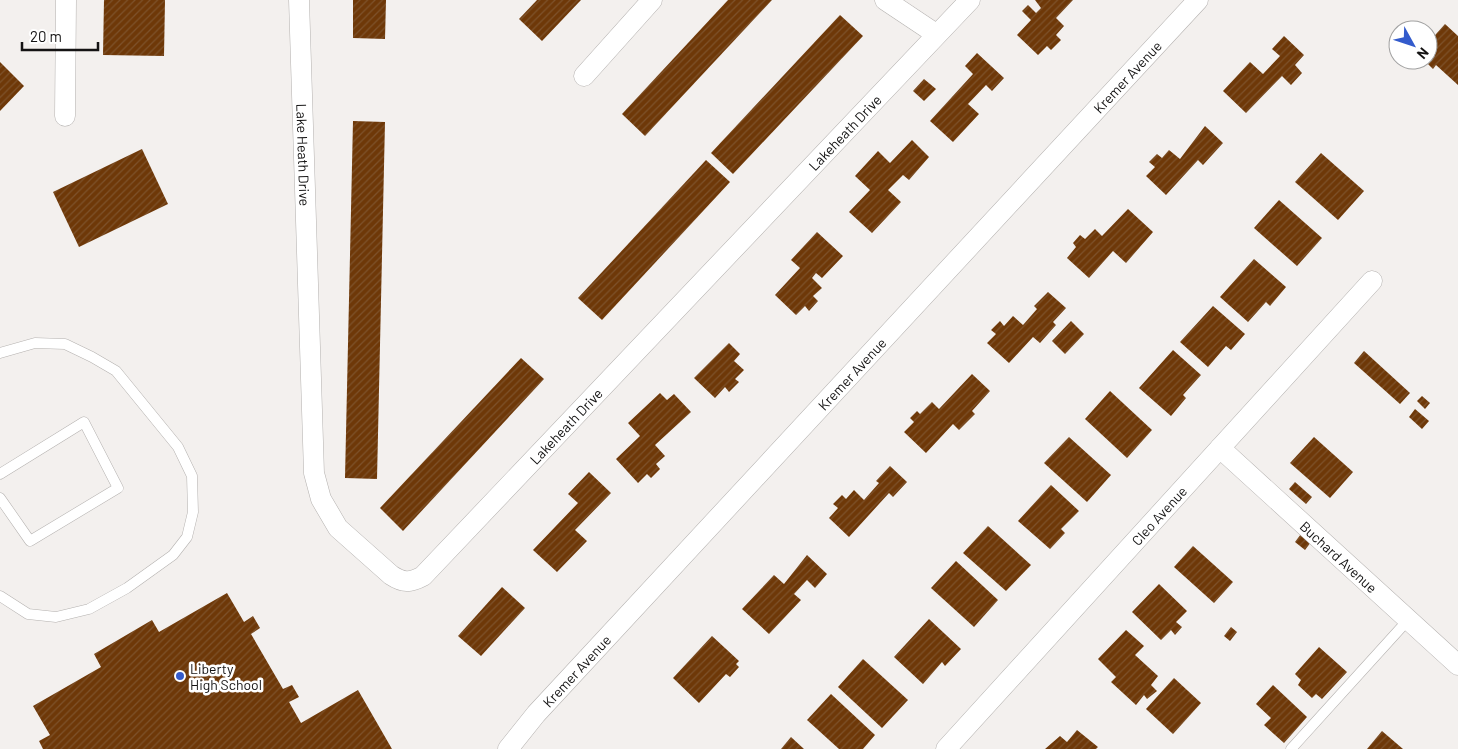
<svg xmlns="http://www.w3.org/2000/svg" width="1458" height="749" viewBox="0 0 1458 749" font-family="Barlow,sans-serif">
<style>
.building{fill:url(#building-hatch)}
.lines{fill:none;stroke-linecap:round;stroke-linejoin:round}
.service-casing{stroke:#b4b1af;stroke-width:11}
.minor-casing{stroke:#b4b1af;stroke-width:21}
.service{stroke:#fff;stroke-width:10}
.minor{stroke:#fff;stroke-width:20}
.poi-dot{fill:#335bcc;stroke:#fff;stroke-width:2}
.labels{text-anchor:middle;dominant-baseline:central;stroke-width:5;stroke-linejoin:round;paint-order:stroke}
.street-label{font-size:14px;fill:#141313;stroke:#fff}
.poi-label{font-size:14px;fill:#141313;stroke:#fff;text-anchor:start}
</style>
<defs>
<pattern id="building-hatch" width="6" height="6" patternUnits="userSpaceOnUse" patternTransform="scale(1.25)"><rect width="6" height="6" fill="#6e3808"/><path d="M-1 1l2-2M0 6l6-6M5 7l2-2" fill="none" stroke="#7d522b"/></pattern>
</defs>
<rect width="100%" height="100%" fill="#f3f0ee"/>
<g class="building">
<polygon points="104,0 165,0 164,56 103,55"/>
<polygon points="353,0 386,0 385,39 353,38"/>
<polygon points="537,0 581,0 542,41 519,19"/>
<polygon points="728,0 772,0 645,136 622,114"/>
<polygon points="1035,0 1073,0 1056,18 1064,26 1056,35 1061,40 1051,50 1047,46 1038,55 1017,35 1031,20 1022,11 1028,5 1036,13 1041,8"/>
<polygon points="840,15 863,36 733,174 711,153"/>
<polygon points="1445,24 1458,36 1458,85 1436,65 1433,69 1424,60 1428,60 1428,43"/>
<polygon points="1284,36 1304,55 1295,65 1302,73 1291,85 1282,76 1246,113 1223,91 1250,62 1263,74 1280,56 1272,49"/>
<polygon points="977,53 1004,78 992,91 986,85 968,104 979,114 953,142 930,121 973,74 965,66"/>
<polygon points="0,62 24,86 0,111"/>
<polygon points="924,79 936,89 924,101 913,91"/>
<polygon points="353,121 385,122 377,479 345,478"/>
<polygon points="1205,126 1223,143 1203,165 1198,160 1166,195 1146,176 1155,167 1149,162 1157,154 1162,158 1169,150 1180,159"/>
<polygon points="912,140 929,157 909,180 903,175 888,190 901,202 872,233 849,212 870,190 855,176 878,151 890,163"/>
<polygon points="142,149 168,204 79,247 53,192"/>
<polygon points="1321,153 1364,191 1338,220 1295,182"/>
<polygon points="706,160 730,182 602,320 578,298"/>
<polygon points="1279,200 1322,238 1297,266 1254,228"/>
<polygon points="1128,209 1153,232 1126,263 1113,251 1089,278 1067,258 1076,247 1073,243 1080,235 1085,239 1095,229 1102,236"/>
<polygon points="817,232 843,256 822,278 816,273 812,278 822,288 813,296 818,301 809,311 805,306 796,315 775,295 800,268 791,260"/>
<polygon points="1254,259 1286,287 1270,306 1266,302 1248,322 1220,297"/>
<polygon points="1048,292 1066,308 1053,322 1056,325 1040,343 1033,337 1009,363 987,343 996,334 991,330 1000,321 1004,326 1013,316 1023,325 1037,309 1034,306"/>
<polygon points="1213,306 1245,334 1231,350 1226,346 1208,367 1180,342"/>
<polygon points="1071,321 1084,334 1065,354 1052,341"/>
<polygon points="729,343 740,354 734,361 744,370 735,379 739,382 729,392 725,387 715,398 694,378"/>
<polygon points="1173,350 1201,375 1183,395 1186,398 1171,416 1139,388"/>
<polygon points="1364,351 1410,393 1400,404 1354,363"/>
<polygon points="521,358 544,379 403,531 380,508"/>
<polygon points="972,374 990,391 972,411 975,414 959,430 953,424 926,453 904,432 914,422 910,418 917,411 920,414 932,402 939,409"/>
<polygon points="1110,391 1152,430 1127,458 1085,419"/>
<polygon points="660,393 667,400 674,394 691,412 655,445 665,456 656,464 660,469 651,478 647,474 638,483 616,459 640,436 628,423"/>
<polygon points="1422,396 1430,403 1425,409 1417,401"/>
<polygon points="1415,409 1429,421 1422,429 1409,417"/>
<polygon points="1069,437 1111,475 1087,502 1044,463"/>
<polygon points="1314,437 1353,472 1330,498 1290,463"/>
<polygon points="890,466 907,482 893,497 889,493 849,537 829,518 838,508 833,504 842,495 846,499 854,490 864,500 879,483 876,481"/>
<polygon points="589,472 611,493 575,530 587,541 557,572 533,550 578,503 568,494"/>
<polygon points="1295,482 1312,497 1306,504 1289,489"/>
<polygon points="1051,485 1079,511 1061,529 1065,533 1050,549 1018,521"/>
<polygon points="988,526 1031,565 1006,591 963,553"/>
<polygon points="1301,534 1311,542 1305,550 1295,542"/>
<polygon points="1193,546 1233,582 1214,603 1174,567"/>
<polygon points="807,555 827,574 815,588 807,580 794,594 801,600 769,634 742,609 774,575 784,584"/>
<polygon points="956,561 998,600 974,627 931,588"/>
<polygon points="1159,584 1187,611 1176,622 1182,627 1175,635 1171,630 1161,640 1132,612"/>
<polygon points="502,587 525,608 481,656 458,636"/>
<polygon points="227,593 244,622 253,616 260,628 251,634 283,689 292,685 299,697 289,702 301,723 358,690 392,749 43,749 39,741 50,735 33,706 101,667 94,654 152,620 159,632"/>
<polygon points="929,619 961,649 945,666 942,662 923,684 894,657"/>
<polygon points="1231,627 1237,632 1230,641 1224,636"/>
<polygon points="1126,630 1144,646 1135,655 1158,676 1151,685 1157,691 1147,699 1144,695 1136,705 1111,682 1116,677 1098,659"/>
<polygon points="712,636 739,661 736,664 739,667 730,677 726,674 699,703 673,678"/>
<polygon points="1319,647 1347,672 1322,699 1316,694 1312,698 1298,685 1301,680 1295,674"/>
<polygon points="863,659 908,700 882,728 838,687"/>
<polygon points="1174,678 1201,703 1173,734 1146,709"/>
<polygon points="1273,685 1307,717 1284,743 1264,725 1271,718 1256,704"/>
<polygon points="831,694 875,735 863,749 839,749 807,720"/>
<polygon points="1077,730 1098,747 1096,749 1045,749 1060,736 1067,742"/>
<polygon points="1382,731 1403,749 1367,749"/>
<polygon points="791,737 804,749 781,749"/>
</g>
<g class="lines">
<defs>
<g id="service">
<polyline points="0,353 35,343 65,344 92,357 116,371 178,447 192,476 193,512 187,537 173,555 127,588 89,609 56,617 28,614 0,596"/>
<polyline points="0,474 84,422 118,488 30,541 0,498"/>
<polyline points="1291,749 1408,620"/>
</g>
<g id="minor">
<path id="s1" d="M299,0L314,473L321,499L338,528L391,575C403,583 410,583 423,576L970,0"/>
<polyline points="885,0 936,34"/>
<polyline points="584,76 652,0"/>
<polyline points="65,116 66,0"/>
<path id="s2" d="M1220,448L1458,665"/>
<path id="s3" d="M508,749L536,714L1198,0"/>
<path id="s4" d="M946,749L1372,281"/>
</g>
</defs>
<use href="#service" class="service-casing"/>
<use href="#minor" class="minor-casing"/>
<use href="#service" class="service"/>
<use href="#minor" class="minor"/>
</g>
<circle class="poi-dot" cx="180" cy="676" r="5"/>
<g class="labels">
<g class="street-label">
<text stroke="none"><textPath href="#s3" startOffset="914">Kremer Avenue</textPath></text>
<text stroke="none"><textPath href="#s1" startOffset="1251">Lakeheath Drive</textPath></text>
<text stroke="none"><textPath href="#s1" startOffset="155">Lake Heath Drive</textPath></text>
<text stroke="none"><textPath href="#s3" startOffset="509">Kremer Avenue</textPath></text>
<text stroke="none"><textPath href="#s1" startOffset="846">Lakeheath Drive</textPath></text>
<text stroke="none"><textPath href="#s4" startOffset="316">Cleo Avenue</textPath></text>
<text stroke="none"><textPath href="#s2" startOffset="161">Buchard Avenue</textPath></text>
<text stroke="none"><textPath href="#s3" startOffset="104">Kremer Avenue</textPath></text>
</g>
<g class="poi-label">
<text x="190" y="668">Liberty<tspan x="190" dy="16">High School</tspan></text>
</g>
</g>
<g transform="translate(1413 45) rotate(130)"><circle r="24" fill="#ffffff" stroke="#a1a1a1"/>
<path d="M0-4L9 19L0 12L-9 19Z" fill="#335bcc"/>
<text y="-8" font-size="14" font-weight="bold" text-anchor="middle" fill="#141313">N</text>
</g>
<path d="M22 42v8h76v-8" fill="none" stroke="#141313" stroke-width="2.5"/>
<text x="30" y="42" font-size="15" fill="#141313" stroke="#ffffff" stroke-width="4" paint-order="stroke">20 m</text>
</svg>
